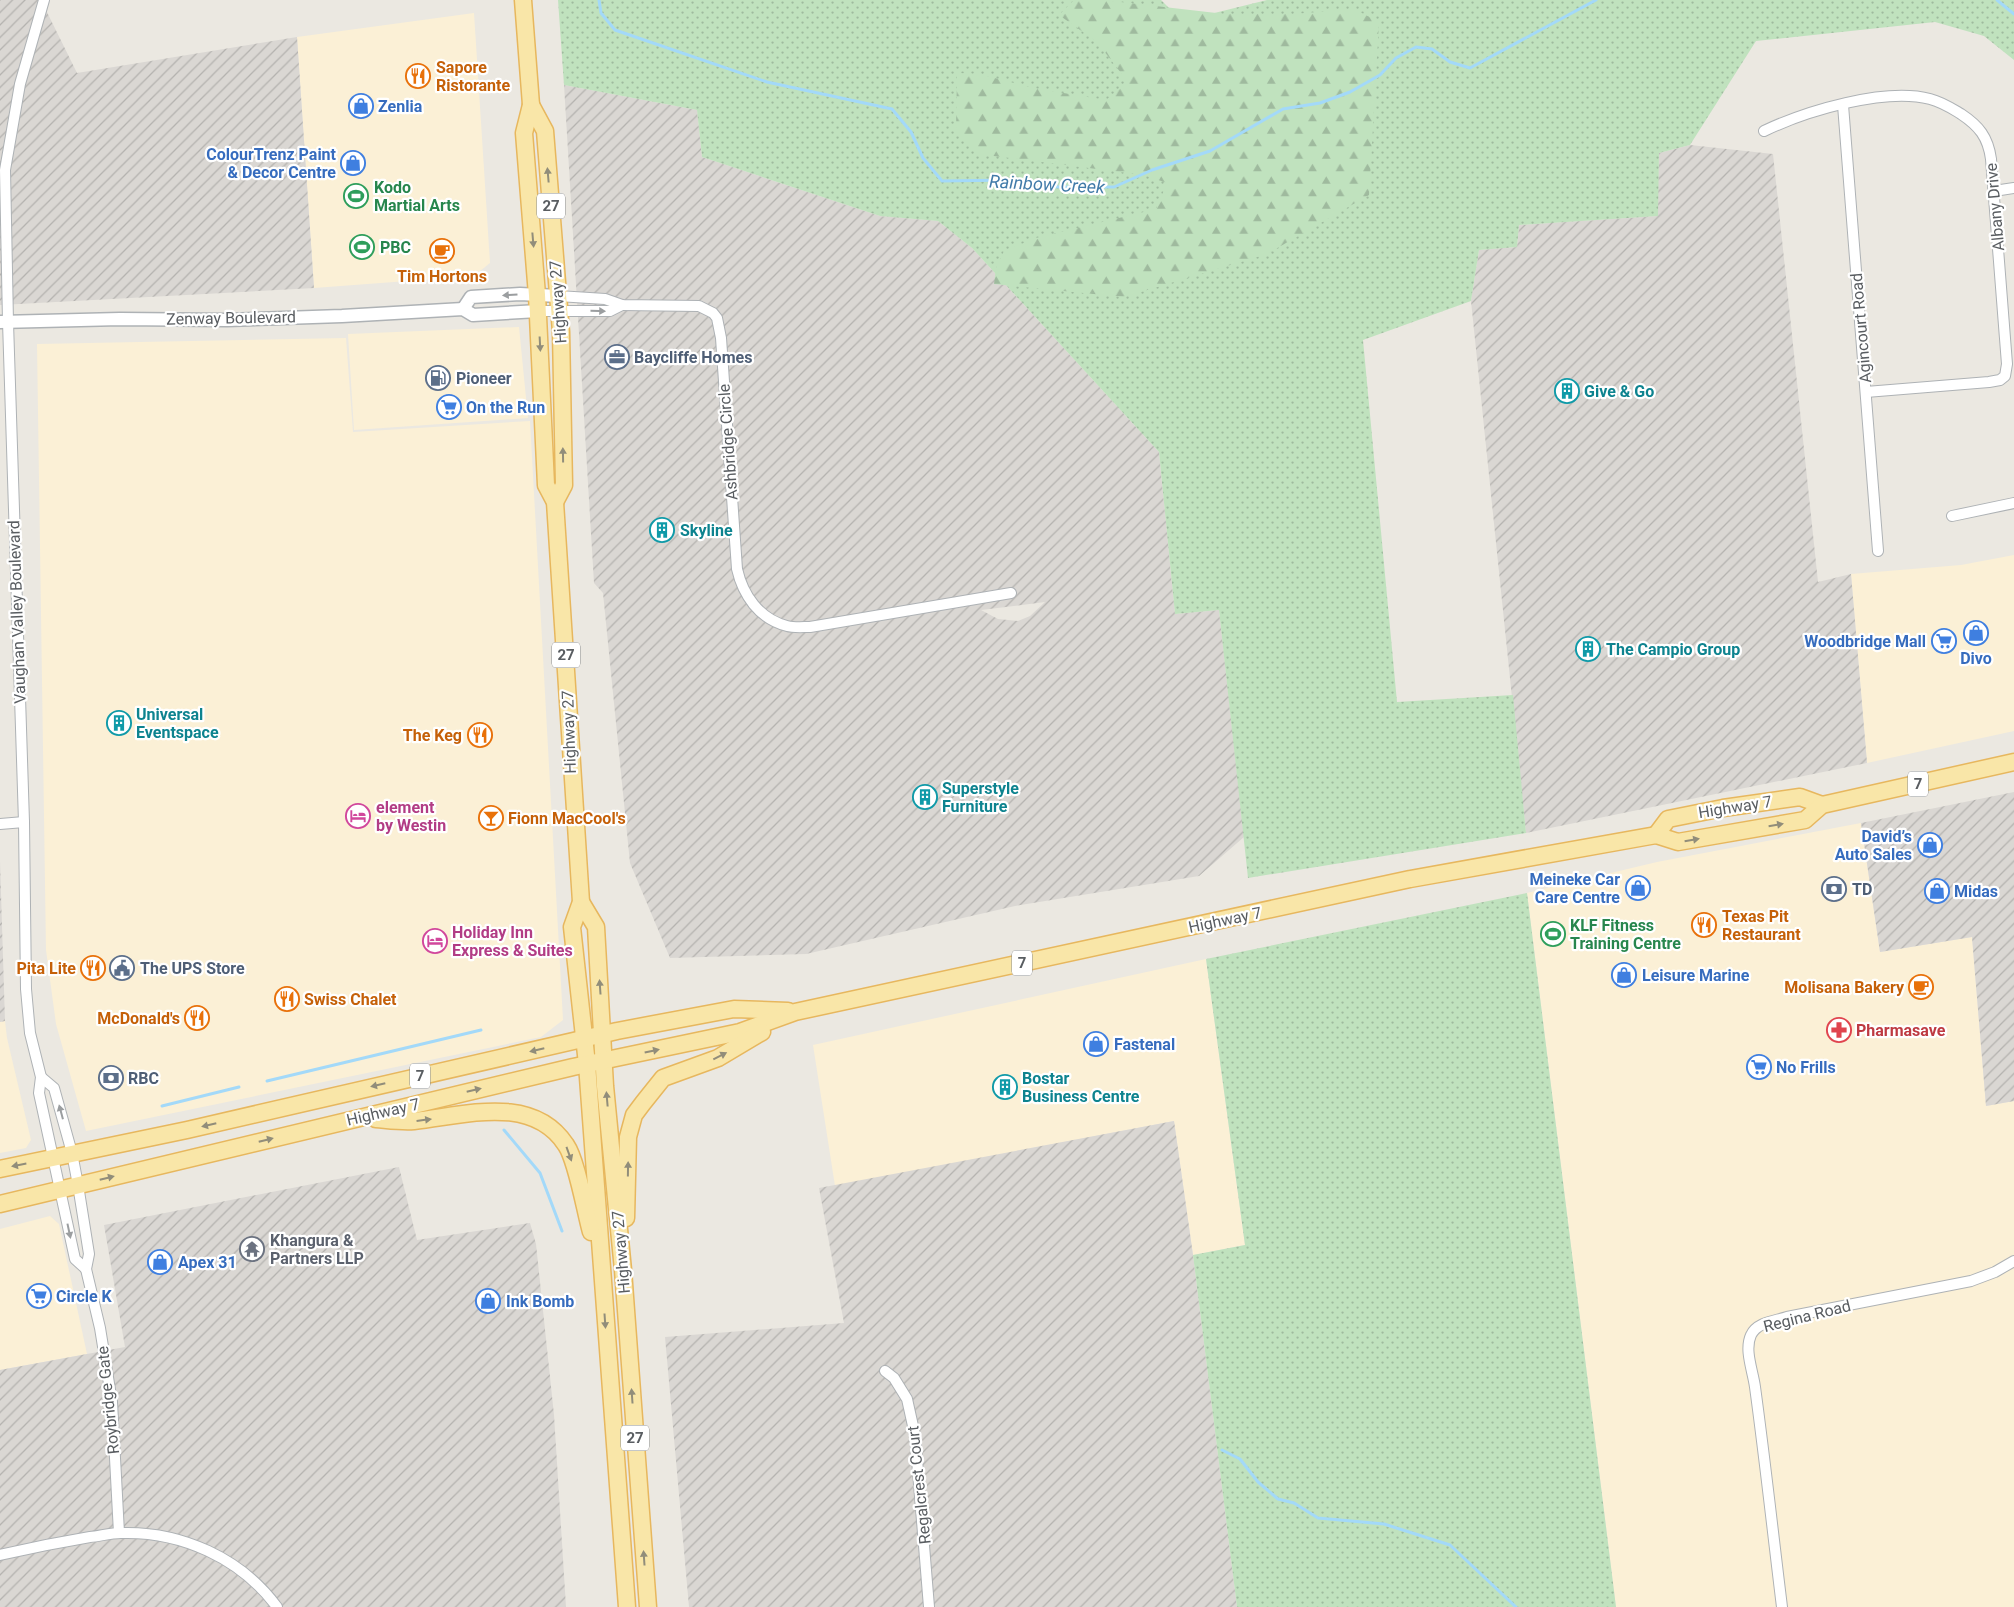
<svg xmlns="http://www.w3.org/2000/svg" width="2014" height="1607" viewBox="0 0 2014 1607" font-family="Roboto,sans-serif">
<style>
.commercial{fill:#fbf0d6}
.industrial{fill:url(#industrial-furrows);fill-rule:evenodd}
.green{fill:url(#green-dots)}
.forest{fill:url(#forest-firs)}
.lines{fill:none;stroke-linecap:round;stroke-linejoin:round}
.stream{stroke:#a3d9f9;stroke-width:3}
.minor-casing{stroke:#aeb2b5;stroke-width:12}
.tertiary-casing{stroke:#aeb2b5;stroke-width:15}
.primary-casing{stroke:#e7b75e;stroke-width:19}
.minor{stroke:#fff;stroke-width:10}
.tertiary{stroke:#fff;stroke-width:12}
.primary{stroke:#f9e6a8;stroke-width:16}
.oneway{fill:#918d7a}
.oneway2{fill:#9b9ea0}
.labels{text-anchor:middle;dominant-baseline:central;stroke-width:4.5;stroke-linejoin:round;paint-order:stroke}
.shield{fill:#fff;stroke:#8b8e90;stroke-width:1}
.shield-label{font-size:15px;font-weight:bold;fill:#595d61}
.food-label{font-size:16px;font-weight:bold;fill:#c56008;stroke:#fff;text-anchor:start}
.shop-label{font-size:16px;font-weight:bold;fill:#366cbe;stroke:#fff;text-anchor:start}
.leisure-label{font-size:16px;font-weight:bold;fill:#27864d;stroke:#fff;text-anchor:start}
.street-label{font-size:16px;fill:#595d61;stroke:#fff}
.service-label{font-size:16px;font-weight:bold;fill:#4e5e75;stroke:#fff;text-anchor:start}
.culture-label{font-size:16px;font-weight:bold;fill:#0d838f;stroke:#fff;text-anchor:start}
.hotel-label{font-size:16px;font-weight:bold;fill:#b23c85;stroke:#fff;text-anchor:start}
.health-label{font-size:16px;font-weight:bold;fill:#be3a42;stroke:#fff;text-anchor:start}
.worship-label{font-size:16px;font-weight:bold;fill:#5b616d;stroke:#fff;text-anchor:start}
.water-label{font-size:18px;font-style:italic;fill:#427ba9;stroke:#fff}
</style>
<defs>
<pattern id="industrial-furrows" width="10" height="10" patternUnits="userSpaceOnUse" patternTransform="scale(1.25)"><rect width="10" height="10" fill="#dad7d3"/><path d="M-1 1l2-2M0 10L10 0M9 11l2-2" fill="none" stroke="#b4b2af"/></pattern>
<pattern id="green-dots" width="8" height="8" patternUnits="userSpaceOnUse" patternTransform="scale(1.25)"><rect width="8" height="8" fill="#c0e2be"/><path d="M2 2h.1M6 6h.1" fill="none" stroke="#9fba9e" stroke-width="1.8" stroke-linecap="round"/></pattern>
<pattern id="forest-firs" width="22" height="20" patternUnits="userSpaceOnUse" patternTransform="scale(1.25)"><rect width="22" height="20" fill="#c0e2be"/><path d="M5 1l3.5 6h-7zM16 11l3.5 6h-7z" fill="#9fba9e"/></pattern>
</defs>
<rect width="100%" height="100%" fill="#ebe8e1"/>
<g class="commercial">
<polygon points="474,13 490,263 474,276 314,288 297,37"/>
<polygon points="519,327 528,418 354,430 348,334"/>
<polygon points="346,338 353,432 530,421 563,1020 541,1037 86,1131 56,1024 46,950 37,344"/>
<polygon points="2014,555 2014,731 1867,763 1851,574 1961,565"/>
<polygon points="1861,823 1880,952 1972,937 1986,1106 2014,1101 2014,1607 1616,1607 1527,893 1657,862"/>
<polygon points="1206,959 1245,1245 1193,1255 1174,1121 835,1186 813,1045"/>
<polygon points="5,1021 7,1038 31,1140 26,1148 0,1153 0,1022"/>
<polygon points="50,1216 59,1224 87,1354 0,1370 0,1229"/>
</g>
<g class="industrial">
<polygon points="0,0 41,0 77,73 297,37 314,288 0,305"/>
<path d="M564,85L697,110L702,157L880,216L938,221L972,248L1159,452L1175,614L1219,610L1244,837L1199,876L1015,906L806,954L670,958L630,863L603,593L594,583ZM1045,602L1030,616L1018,621L998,619L981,610Z"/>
<polygon points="1690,145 1773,154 1818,582 1851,574 1867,763 1526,833 1471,301 1479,250 1517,247 1519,225 1657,216 1659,153"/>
<polygon points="2014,792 2014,1101 1986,1106 1972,937 1880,952 1861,823"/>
<polygon points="0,862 5,1021 0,1022"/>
<polygon points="1174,1121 1193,1255 1237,1607 689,1607 665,1337 844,1323 819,1188"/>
<polygon points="399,1167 417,1240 530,1223 536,1244 554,1415 566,1607 0,1607 0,1370 125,1347 104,1225"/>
</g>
<g class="green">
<polygon points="558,0 1161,0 1182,21 1267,0 2014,0 2014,60 1984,36 1935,22 1756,41 1690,145 1659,153 1658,216 1519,225 1517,247 1479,250 1471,301 1363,340 1397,702 1513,695 1526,833 1248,878 1219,610 1175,614 1159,452 972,248 938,221 880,216 702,157 697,110 564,85"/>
<polygon points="1527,893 1616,1607 1237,1607 1193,1255 1245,1245 1206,959"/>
</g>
<polygon class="forest" points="1074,0 1103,0 1225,14 1294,14 1354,9 1379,22 1369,195 1267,254 1124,297 994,284 996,268 1004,251 1036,238 1156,209 1167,183 1144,175 978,154 956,132 957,73 979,74 1033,88 1106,100 1128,82 1097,42 1059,15"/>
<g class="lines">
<g class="stream">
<polyline points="599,0 601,13 615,30 767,82 892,109 911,132 923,158 942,181 1013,180 1058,187 1114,187 1152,170 1210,151 1283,109 1320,103 1350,92 1380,75 1396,58 1416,47 1432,49 1450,62 1470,68 1596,0"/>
<polyline points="1997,0 2014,14"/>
<polyline points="267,1081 481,1030"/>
<polyline points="162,1106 239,1087"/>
<polyline points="504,1130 540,1173 562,1231"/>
<polyline points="1222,1450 1240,1459 1258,1482 1278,1499 1294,1503 1318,1518 1384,1524 1450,1545 1516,1607"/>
</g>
<defs>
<g id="minor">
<polyline points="44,0 20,84 5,170 8,322 24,822 26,989 30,1033 41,1077 39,1093 75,1259 86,1269"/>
<polyline points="1843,105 1878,551"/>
<path d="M1764,131C1806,111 1885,87 1930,99C1942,102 1951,108 1961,114C1979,126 1988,137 1991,159L2007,364L2005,376L2000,380L1989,382L1866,392"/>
<polyline points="1994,191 2014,188"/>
<path d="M558,296L605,299L622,305L699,306L713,313L717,318L721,338L737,569C743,595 759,619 787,626C794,628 803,627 810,627L1011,593"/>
<polyline points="538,311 610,311 622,305"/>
<polyline points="1952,516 2014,503"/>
<polyline points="0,824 24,822"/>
<polyline points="41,1077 54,1088 72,1153 78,1185 89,1254 86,1269 100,1328 112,1402 119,1533"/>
<polyline points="885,1371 894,1378 907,1399 915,1435 929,1607"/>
<path d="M0,1555C30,1548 60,1542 90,1537C100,1536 111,1533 121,1533C181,1531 241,1558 277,1607"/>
<path d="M1782,1607C1773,1534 1765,1460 1755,1387C1753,1371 1744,1350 1751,1335C1757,1322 1775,1321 1787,1317L1971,1281L1995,1272L2014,1261"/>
</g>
<g id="tertiary">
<polyline points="463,309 471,297 520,294 558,296"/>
<polyline points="0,322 120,319 227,320 342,316 463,309 473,315 538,311"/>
</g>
<g id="primary">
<polyline points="523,0 531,105 524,133 537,295 546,485 555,502 581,902 572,927 587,1064 627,1607"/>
<polyline points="531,105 545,131 561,332 564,485 555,502"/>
<polyline points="1656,835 1668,819 1723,808 1800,797 1822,805"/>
<polyline points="581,902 596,927 605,1086 623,1270 648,1607"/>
<path d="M376,1119C388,1120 401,1122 414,1121C463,1116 532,1093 566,1145C577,1161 585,1211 591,1232"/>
<polyline points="0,1169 187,1130 617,1031 734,1009 788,1011"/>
<polyline points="0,1204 573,1067 740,1032 795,1012 1410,879 1656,835 1678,842 1805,820 1822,805 2014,762"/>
<polyline points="626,1218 628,1137 634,1115 643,1103 663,1078 718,1058 762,1032"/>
</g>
</defs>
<use href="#minor" class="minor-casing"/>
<use href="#tertiary" class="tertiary-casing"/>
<use href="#primary" class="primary-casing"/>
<use href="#minor" class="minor"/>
<use href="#tertiary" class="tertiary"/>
<use href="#primary" class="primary"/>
</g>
<defs><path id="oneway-solid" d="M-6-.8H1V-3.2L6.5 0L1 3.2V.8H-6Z" transform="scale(1.25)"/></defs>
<g class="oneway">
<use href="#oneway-solid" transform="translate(548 175) rotate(-95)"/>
<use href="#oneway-solid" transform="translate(533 240) rotate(85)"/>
<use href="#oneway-solid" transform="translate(540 344) rotate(87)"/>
<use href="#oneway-solid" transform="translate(563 455) rotate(-91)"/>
<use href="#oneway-solid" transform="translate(1776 825) rotate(-10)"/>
<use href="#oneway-solid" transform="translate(1692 840) rotate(-10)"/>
<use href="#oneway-solid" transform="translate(600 987) rotate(-94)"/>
<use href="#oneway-solid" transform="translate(537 1050) rotate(167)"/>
<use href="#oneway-solid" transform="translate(652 1051) rotate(-12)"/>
<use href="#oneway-solid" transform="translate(720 1056) rotate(-27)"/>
<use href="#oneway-solid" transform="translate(378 1085) rotate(167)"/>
<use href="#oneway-solid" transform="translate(474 1090) rotate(-13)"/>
<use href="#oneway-solid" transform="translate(607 1099) rotate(-95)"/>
<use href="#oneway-solid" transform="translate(424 1120) rotate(-7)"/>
<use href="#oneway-solid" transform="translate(209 1125) rotate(167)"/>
<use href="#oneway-solid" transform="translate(266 1140) rotate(-14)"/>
<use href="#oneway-solid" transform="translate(569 1154) rotate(70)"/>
<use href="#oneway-solid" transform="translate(19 1165) rotate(169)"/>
<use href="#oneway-solid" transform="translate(628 1169) rotate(-89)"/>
<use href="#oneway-solid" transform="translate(107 1178) rotate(-14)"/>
<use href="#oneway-solid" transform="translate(605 1321) rotate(86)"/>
<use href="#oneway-solid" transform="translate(632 1396) rotate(-94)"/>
<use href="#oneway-solid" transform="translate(644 1558) rotate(-94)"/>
</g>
<g class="oneway2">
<use href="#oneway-solid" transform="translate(510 295) rotate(176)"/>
<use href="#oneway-solid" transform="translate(598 311) rotate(1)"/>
<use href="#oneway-solid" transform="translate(61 1112) rotate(-105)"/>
<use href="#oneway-solid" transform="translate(69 1231) rotate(78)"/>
</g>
<defs>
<symbol id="restaurant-ring" viewBox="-11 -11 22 22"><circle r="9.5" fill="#fff" stroke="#e8710a" stroke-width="1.5"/><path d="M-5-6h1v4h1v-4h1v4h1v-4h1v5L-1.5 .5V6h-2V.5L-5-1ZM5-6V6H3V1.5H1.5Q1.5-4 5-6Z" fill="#e8710a"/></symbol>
<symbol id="shop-ring" viewBox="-11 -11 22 22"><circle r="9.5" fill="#fff" stroke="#3f7fe0" stroke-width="1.5"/><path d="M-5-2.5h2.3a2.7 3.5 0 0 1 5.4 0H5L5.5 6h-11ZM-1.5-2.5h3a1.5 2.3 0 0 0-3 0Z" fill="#3f7fe0"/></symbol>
<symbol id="stadium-ring" viewBox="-11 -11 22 22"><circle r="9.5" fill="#fff" stroke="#2e9e5b" stroke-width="1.5"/><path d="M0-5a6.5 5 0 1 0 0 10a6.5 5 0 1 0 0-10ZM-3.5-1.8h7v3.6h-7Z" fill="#2e9e5b"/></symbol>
<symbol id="cafe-ring" viewBox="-11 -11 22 22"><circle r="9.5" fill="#fff" stroke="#e8710a" stroke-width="1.5"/><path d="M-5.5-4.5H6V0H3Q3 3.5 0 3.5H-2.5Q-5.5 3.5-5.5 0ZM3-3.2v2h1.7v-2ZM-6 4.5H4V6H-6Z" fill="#e8710a"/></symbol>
<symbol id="office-ring" viewBox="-11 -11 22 22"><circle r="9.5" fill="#fff" stroke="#5c6f8a" stroke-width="1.5"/><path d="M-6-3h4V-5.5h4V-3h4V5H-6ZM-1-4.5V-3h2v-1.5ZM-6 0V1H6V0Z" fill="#5c6f8a"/></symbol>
<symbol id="fuel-ring" viewBox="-11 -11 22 22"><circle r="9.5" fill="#fff" stroke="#5c6f8a" stroke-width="1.5"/><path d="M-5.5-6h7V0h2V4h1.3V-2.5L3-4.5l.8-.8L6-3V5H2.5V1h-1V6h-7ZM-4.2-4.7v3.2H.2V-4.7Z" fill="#5c6f8a"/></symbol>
<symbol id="building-ring" viewBox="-11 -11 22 22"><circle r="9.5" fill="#fff" stroke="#0f9aa8" stroke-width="1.5"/><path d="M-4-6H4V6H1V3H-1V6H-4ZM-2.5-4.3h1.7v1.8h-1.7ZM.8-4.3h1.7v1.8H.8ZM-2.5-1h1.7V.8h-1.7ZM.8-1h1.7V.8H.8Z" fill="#0f9aa8"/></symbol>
<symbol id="supermarket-ring" viewBox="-11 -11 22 22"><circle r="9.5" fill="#fff" stroke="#3f7fe0" stroke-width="1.5"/><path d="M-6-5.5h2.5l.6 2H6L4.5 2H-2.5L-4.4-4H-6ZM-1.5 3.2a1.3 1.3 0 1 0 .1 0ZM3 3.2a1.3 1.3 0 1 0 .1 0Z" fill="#3f7fe0"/></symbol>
<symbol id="hotel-ring" viewBox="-11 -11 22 22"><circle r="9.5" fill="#fff" stroke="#d1479c" stroke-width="1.5"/><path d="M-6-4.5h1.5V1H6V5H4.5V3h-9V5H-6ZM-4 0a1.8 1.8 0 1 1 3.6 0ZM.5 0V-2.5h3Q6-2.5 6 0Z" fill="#d1479c"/></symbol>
<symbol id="bar-ring" viewBox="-11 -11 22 22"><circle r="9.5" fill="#fff" stroke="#e8710a" stroke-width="1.5"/><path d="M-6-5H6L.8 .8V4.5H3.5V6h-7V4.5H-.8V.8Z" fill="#e8710a"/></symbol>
<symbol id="bank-ring" viewBox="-11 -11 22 22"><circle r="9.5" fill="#fff" stroke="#5c6f8a" stroke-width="1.5"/><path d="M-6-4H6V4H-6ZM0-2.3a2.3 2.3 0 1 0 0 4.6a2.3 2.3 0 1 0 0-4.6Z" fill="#5c6f8a"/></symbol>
<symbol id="civic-ring" viewBox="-11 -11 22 22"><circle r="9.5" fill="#fff" stroke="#5c6f8a" stroke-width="1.5"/><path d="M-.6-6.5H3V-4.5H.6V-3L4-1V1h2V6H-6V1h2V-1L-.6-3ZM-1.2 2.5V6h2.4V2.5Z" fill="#5c6f8a"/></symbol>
<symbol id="pharmacy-ring" viewBox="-11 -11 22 22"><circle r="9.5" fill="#fff" stroke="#e0444e" stroke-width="1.5"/><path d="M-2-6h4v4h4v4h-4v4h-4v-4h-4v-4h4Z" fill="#e0444e"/></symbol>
<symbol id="temple-ring" viewBox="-11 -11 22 22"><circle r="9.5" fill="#fff" stroke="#6b7280" stroke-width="1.5"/><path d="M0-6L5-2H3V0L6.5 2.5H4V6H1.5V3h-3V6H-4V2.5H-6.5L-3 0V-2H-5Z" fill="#6b7280"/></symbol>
</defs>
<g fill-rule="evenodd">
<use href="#restaurant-ring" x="404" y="62" width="28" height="28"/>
<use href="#shop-ring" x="347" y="92" width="28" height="28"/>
<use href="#shop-ring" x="339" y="149" width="28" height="28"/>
<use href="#stadium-ring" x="342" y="182" width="28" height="28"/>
<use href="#stadium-ring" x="348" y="233" width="28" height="28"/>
<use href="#cafe-ring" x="428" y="237" width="28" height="28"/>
<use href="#office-ring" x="603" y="343" width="28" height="28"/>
<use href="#fuel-ring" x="424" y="364" width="28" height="28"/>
<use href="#building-ring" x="1553" y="377" width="28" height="28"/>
<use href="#supermarket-ring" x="435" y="393" width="28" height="28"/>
<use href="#building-ring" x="648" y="516" width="28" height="28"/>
<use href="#shop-ring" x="1962" y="619" width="28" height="28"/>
<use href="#supermarket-ring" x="1930" y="627" width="28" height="28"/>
<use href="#building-ring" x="1574" y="635" width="28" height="28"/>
<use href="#building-ring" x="105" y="709" width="28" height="28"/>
<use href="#restaurant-ring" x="466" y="721" width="28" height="28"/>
<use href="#building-ring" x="911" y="783" width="28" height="28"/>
<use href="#hotel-ring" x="344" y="802" width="28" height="28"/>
<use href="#bar-ring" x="477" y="804" width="28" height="28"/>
<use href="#shop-ring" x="1916" y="831" width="28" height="28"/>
<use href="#shop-ring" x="1624" y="874" width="28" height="28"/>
<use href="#bank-ring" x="1820" y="875" width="28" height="28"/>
<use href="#shop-ring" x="1923" y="877" width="28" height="28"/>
<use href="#restaurant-ring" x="1690" y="911" width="28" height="28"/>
<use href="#stadium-ring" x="1539" y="920" width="28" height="28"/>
<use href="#hotel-ring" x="421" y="927" width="28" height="28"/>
<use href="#restaurant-ring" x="79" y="954" width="28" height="28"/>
<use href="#civic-ring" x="108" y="954" width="28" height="28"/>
<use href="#shop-ring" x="1610" y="961" width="28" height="28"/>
<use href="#cafe-ring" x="1907" y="973" width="28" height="28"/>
<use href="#restaurant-ring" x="273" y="985" width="28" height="28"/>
<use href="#restaurant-ring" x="183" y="1004" width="28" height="28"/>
<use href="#pharmacy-ring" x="1825" y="1016" width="28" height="28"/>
<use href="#shop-ring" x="1082" y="1030" width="28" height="28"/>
<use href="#supermarket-ring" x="1745" y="1053" width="28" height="28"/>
<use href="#bank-ring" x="97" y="1064" width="28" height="28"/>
<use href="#building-ring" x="991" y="1073" width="28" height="28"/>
<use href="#temple-ring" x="238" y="1235" width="28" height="28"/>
<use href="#shop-ring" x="146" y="1248" width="28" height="28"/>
<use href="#supermarket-ring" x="25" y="1282" width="28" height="28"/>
<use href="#shop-ring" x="474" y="1287" width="28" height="28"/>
</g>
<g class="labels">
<g class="shield">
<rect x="537" y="193.5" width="28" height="25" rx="4"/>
<rect x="552" y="642.5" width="28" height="25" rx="4"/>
<rect x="1908" y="771.5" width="20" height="25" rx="4"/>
<rect x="1012" y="950.5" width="20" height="25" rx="4"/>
<rect x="410" y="1063.5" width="20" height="25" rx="4"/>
<rect x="621" y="1425.5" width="28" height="25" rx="4"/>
</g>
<g class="shield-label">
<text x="551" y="206">27</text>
<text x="566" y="655">27</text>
<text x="1918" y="784">7</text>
<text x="1022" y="963">7</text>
<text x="420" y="1076">7</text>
<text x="635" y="1438">27</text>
</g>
<g class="food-label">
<text x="436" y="67">Sapore<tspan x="436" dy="18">Ristorante</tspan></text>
<text x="442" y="276" text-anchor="middle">Tim Hortons</text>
<text x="462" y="735" text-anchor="end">The Keg</text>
<text x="508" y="818">Fionn MacCool's</text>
<text x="1722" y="916">Texas Pit<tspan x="1722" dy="18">Restaurant</tspan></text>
<text x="76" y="968" text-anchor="end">Pita Lite</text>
<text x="1904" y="987" text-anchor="end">Molisana Bakery</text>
<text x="304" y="999">Swiss Chalet</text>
<text x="180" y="1018" text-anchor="end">McDonald's</text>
</g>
<g class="shop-label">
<text x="378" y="106">Zenlia</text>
<text x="336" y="154" text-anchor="end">ColourTrenz Paint<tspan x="336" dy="18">&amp; Decor Centre</tspan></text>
<text x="466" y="407">On the Run</text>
<text x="1926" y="641" text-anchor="end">Woodbridge Mall</text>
<text x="1976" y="658" text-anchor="middle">Divo</text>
<text x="1912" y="836" text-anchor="end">David’s<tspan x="1912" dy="18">Auto Sales</tspan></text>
<text x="1620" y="879" text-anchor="end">Meineke Car<tspan x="1620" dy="18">Care Centre</tspan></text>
<text x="1954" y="891">Midas</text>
<text x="1642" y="975">Leisure Marine</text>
<text x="1114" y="1044">Fastenal</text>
<text x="1776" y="1067">No Frills</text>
<text x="178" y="1262">Apex 31</text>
<text x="56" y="1296">Circle K</text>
<text x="506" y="1301">Ink Bomb</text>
</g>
<g class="leisure-label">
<text x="374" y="187">Kodo<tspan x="374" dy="18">Martial Arts</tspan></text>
<text x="380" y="247">PBC</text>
<text x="1570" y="925">KLF Fitness<tspan x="1570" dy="18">Training Centre</tspan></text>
</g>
<g class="street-label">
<text transform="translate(1995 207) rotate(-95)">Albany Drive</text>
<text transform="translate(558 302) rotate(-94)">Highway 27</text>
<text transform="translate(231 318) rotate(-1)">Zenway Boulevard</text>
<text transform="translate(1861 328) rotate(-95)">Agincourt Road</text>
<text transform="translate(728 442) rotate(-94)">Ashbridge Circle</text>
<text transform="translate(17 612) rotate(-92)">Vaughan Valley Boulevard</text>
<text transform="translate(569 732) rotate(-92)">Highway 27</text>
<text transform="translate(1735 807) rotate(-9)">Highway 7</text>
<text transform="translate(1225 920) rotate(-12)">Highway 7</text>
<text transform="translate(383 1112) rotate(-13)">Highway 7</text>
<text transform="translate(621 1252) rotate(-95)">Highway 27</text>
<text transform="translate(1807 1316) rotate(-14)">Regina Road</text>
<text transform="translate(108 1400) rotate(-96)">Roybridge Gate</text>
<text transform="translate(919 1485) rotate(-96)">Regalcrest Court</text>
</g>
<g class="service-label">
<text x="634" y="357">Baycliffe Homes</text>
<text x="456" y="378">Pioneer</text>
<text x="1852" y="889">TD</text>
<text x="140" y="968">The UPS Store</text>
<text x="128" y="1078">RBC</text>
</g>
<g class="culture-label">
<text x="1584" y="391">Give &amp; Go</text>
<text x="680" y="530">Skyline</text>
<text x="1606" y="649">The Campio Group</text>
<text x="136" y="714">Universal<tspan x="136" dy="18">Eventspace</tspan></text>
<text x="942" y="788">Superstyle<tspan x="942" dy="18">Furniture</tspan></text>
<text x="1022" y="1078">Bostar<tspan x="1022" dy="18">Business Centre</tspan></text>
</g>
<g class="hotel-label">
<text x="376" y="807">element<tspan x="376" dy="18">by Westin</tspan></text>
<text x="452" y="932">Holiday Inn<tspan x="452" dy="18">Express &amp; Suites</tspan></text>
</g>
<g class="health-label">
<text x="1856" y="1030">Pharmasave</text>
</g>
<g class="worship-label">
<text x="270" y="1240">Khangura &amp;<tspan x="270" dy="18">Partners LLP</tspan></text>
</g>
<g class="water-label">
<text transform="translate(1047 184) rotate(3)">Rainbow Creek</text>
</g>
</g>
</svg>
